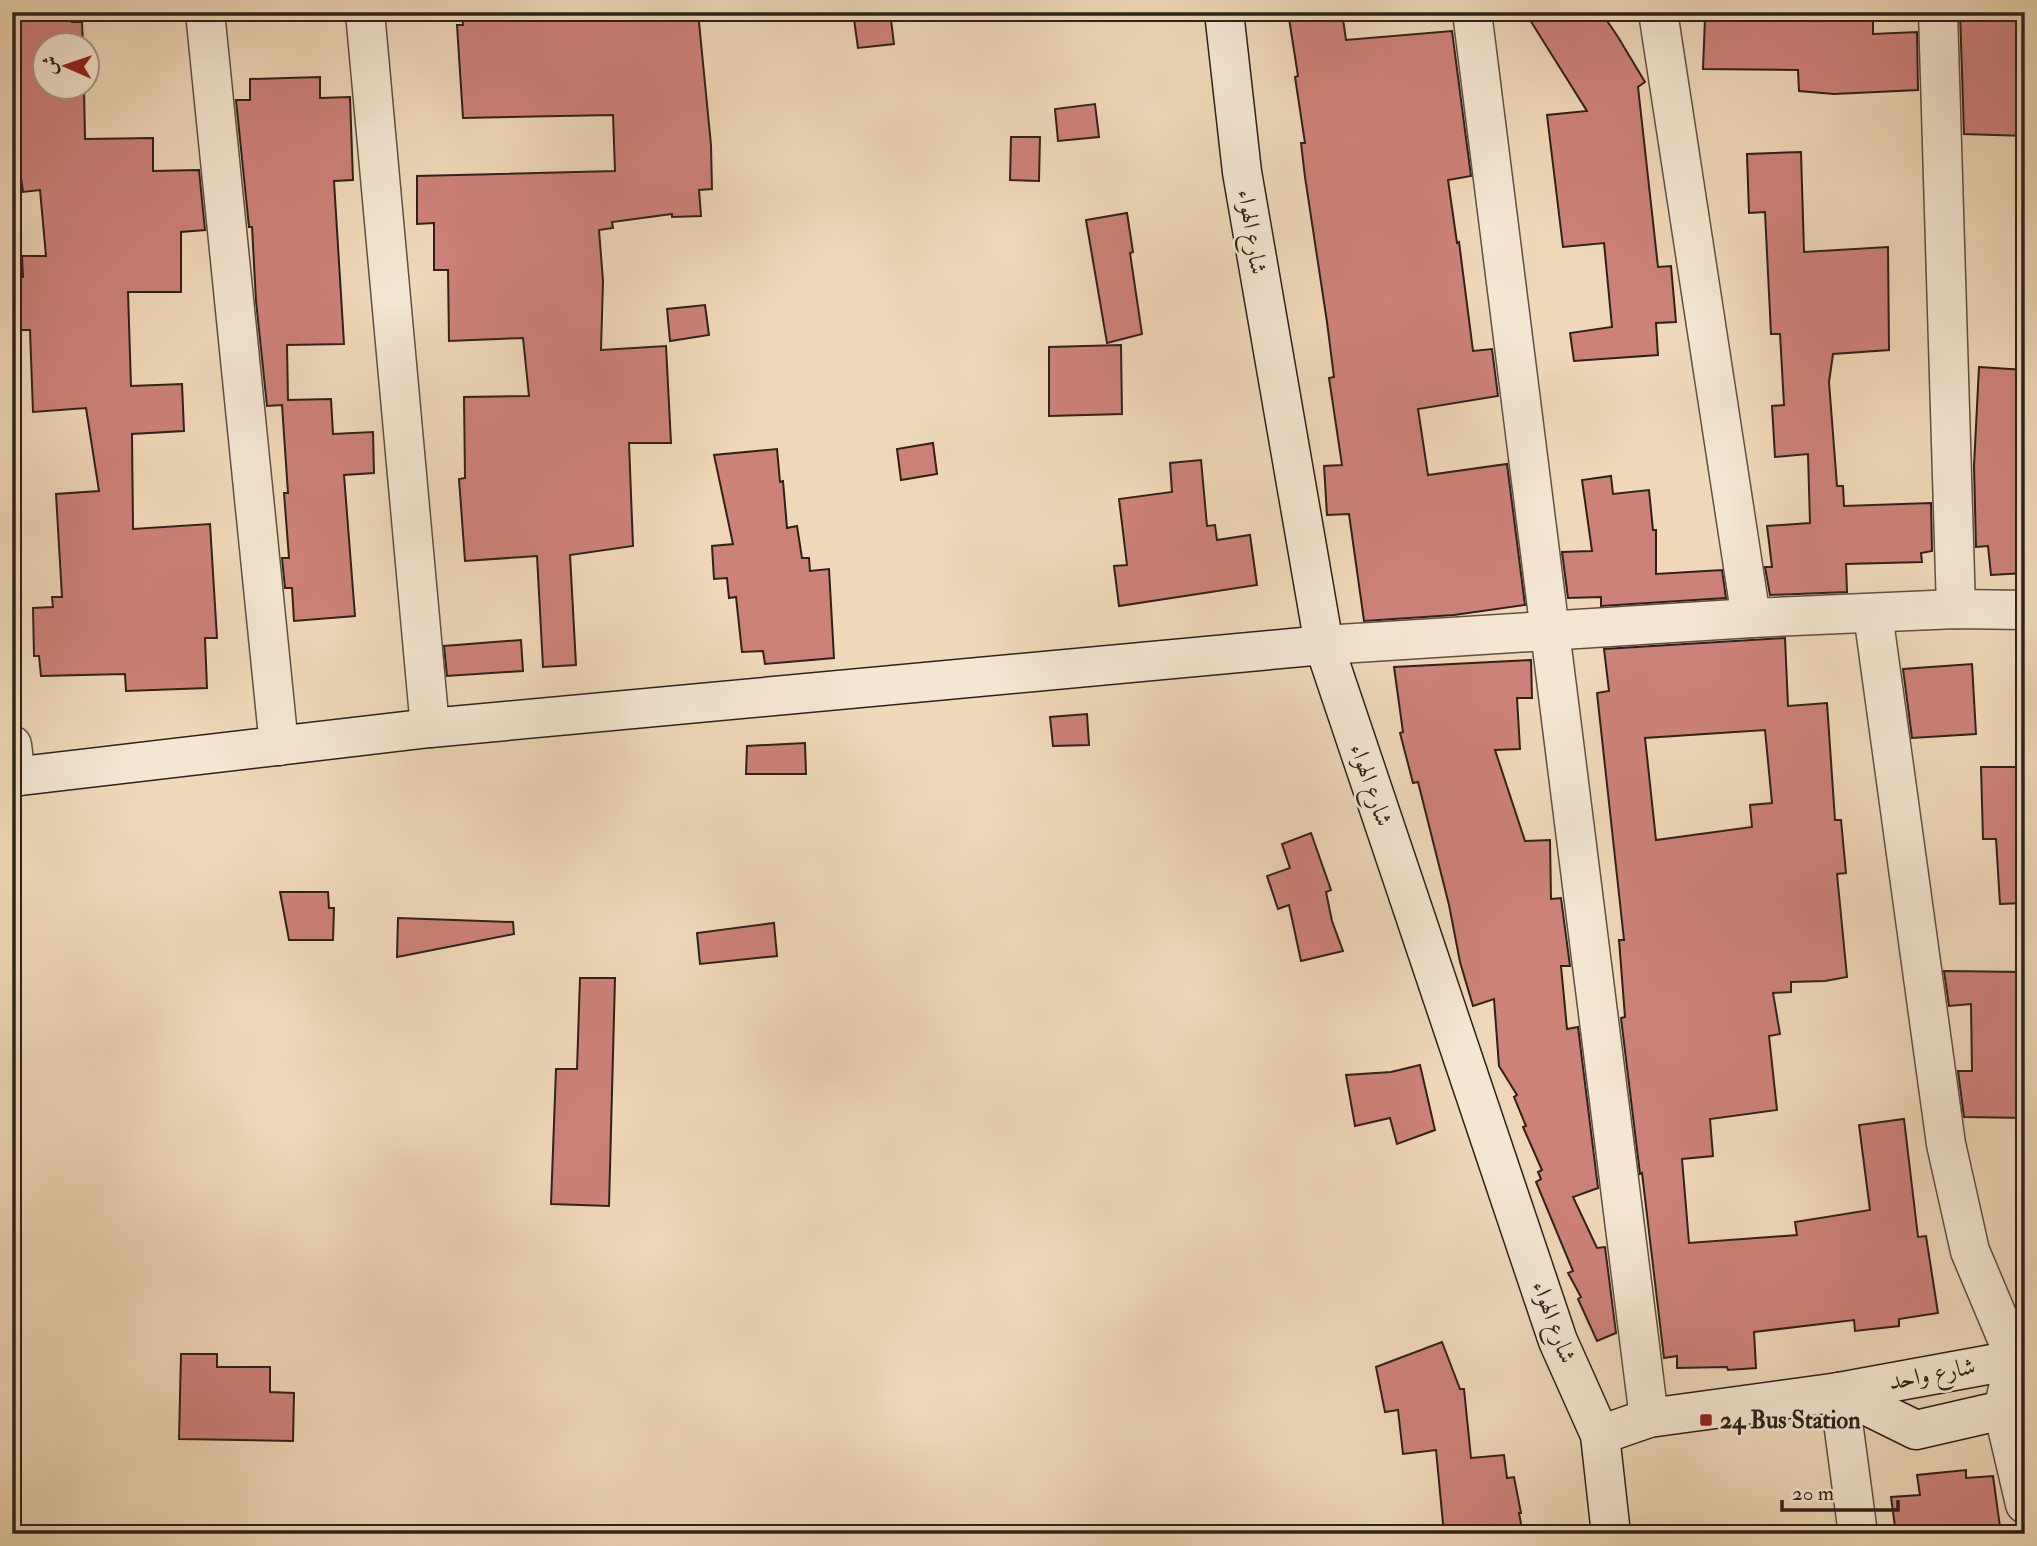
<svg xmlns="http://www.w3.org/2000/svg" width="2037" height="1546" viewBox="0 0 2037 1546" font-family="'IM FELL Double Pica',Amiri,serif">
<style>
.building{fill:#cd8279;stroke:#2d221a;stroke-width:2;fill-rule:evenodd}
.lines{fill:none;stroke-linecap:round;stroke-linejoin:round}
.street-casing{stroke:#5e5042;stroke-width:41}
.secondary-casing{stroke:#2d221a;stroke-width:41}
.street{stroke:#f5e6d1;stroke-width:38}
.secondary{stroke:#f5e6d1;stroke-width:38}
.poi-dot{fill:#8f2418;stroke:#f5e6d1;stroke-width:2.5}
.labels{text-anchor:middle;dominant-baseline:central;stroke-width:5;stroke-linejoin:round;paint-order:stroke}
.street-label{font-size:24px;fill:#2d221a;stroke:#f5e6d1}
.poi-label{font-size:24px;font-weight:bold;fill:#2d221a;stroke:#f5e6d1;text-anchor:start}
</style>
<rect width="100%" height="100%" fill="#efd8b8"/>
<filter id="stains"><feTurbulence type="fractalNoise" baseFrequency=".00286" numOctaves="4"/><feColorMatrix values="0 0 0 0 .2 0 0 0 0 .09 0 0 0 0 .02 0 0 0 .5 -.17"/></filter>
<radialGradient id="worn" r=".72"><stop offset=".6" stop-color="#630" stop-opacity="0"/><stop offset="1" stop-color="#630" stop-opacity=".3"/></radialGradient>
<g class="building">
<polygon points="12,12 70,12 72,22 82,22 83,46 46,46 46,88 84,88 85,139 153,138 153,171 199,170 205,230 181,232 181,292 128,292 131,386 182,384 184,431 132,434 133,529 210,524 217,638 205,638 207,688 126,691 125,674 41,676 39,656 34,656 33,608 53,607 52,597 62,597 56,494 99,491 86,408 33,412 30,330 12,330 12,277 23,277 22,256 46,256 40,190 23,192 19,163 12,164"/>
<polygon points="462,12 698,12 711,145 712,189 699,190 701,216 672,217 672,214 612,222 613,228 599,230 603,281 601,350 666,346 671,443 629,443 633,546 570,555 576,665 543,667 537,556 465,561 459,479 465,478 464,397 529,396 523,338 449,341 448,270 434,270 434,223 417,224 417,176 615,171 613,115 463,118 457,25 463,25"/>
<polygon points="853,12 890,12 894,44 858,48"/>
<polygon points="1288,12 1342,12 1346,40 1452,31 1471,176 1448,180 1457,243 1459,242 1473,351 1492,349 1498,396 1418,409 1428,475 1507,464 1525,605 1454,615 1364,621 1349,514 1327,515 1324,466 1342,465 1329,378 1334,377 1327,322 1305,177 1301,143 1305,143 1295,77 1298,76"/>
<polygon points="1525,12 1601,12 1618,37 1645,82 1638,87 1658,267 1671,266 1676,322 1656,323 1658,355 1574,361 1570,333 1612,327 1604,243 1563,247 1547,115 1587,111"/>
<polygon points="1773,12 1873,12 1873,34 1917,32 1918,90 1834,94 1799,91 1798,70 1703,69 1705,18 1773,20"/>
<polygon points="1960,12 2025,12 2025,136 1964,134"/>
<polygon points="320,77 320,98 350,97 353,180 334,181 344,344 287,345 288,400 331,399 333,434 373,432 374,473 344,475 355,616 294,621 292,588 285,588 282,558 289,558 284,493 288,493 282,405 267,406 256,301 252,227 249,227 236,100 250,100 250,79"/>
<polygon points="1095,104 1099,137 1058,141 1055,109"/>
<polygon points="1011,137 1040,137 1039,181 1010,180"/>
<polygon points="1801,152 1804,252 1888,247 1889,350 1833,354 1829,382 1837,486 1843,486 1844,506 1931,503 1932,551 1921,553 1922,562 1846,564 1847,592 1770,595 1765,567 1772,567 1767,526 1810,523 1808,454 1775,457 1772,406 1784,405 1780,334 1771,334 1765,212 1749,213 1747,154"/>
<polygon points="1127,213 1133,252 1130,253 1142,334 1107,343 1086,220"/>
<polygon points="705,305 709,335 670,341 667,309"/>
<polygon points="1121,345 1122,414 1049,416 1049,347"/>
<polygon points="1979,367 2025,370 2025,405 2018,499 2025,498 2025,573 1991,575 1988,546 1976,547 1974,466"/>
<polygon points="933,443 937,474 901,480 897,449"/>
<polygon points="777,449 780,482 783,481 787,528 797,526 802,558 809,558 810,571 829,569 834,658 765,664 763,651 742,652 736,597 729,598 727,578 714,579 712,546 733,544 714,455"/>
<polygon points="1201,460 1207,526 1215,525 1217,540 1250,535 1257,585 1119,606 1114,566 1127,565 1119,499 1172,492 1170,463"/>
<polygon points="1611,476 1613,494 1649,490 1653,530 1656,530 1656,574 1722,570 1726,598 1601,606 1601,597 1568,598 1562,552 1592,551 1582,480"/>
<path d="M1785,638L1788,706L1827,703L1835,820H1841L1846,873L1837,874L1847,977L1825,981L1791,982V992L1773,993L1780,1034L1769,1036L1777,1110L1710,1119L1713,1156L1682,1159L1689,1243L1797,1235L1795,1222L1870,1210L1859,1125L1904,1119L1918,1237L1926,1236L1938,1313L1899,1319V1326L1855,1331L1854,1320L1754,1332L1756,1368L1728,1370L1727,1367L1677,1368V1356L1664,1358L1642,1173L1640,1174L1621,1018L1625,1017L1619,940H1624L1597,693L1609,691L1604,649ZM1765,730L1772,803L1750,805L1752,827L1656,840L1645,738Z"/>
<polygon points="521,640 523,671 447,676 444,646"/>
<polygon points="1531,660 1532,698 1517,698 1520,749 1495,750 1525,841 1550,840 1551,899 1561,898 1570,966 1561,966 1567,1029 1578,1027 1598,1188 1573,1197 1597,1248 1605,1247 1616,1333 1597,1341 1578,1299 1581,1297 1568,1273 1573,1271 1536,1182 1541,1179 1538,1172 1542,1170 1523,1127 1526,1126 1514,1097 1517,1095 1499,1066 1494,999 1473,1006 1460,962 1449,905 1418,782 1413,783 1400,733 1403,732 1394,667"/>
<polygon points="1972,664 1976,734 1912,738 1903,669"/>
<polygon points="1087,714 1089,745 1053,746 1050,717"/>
<polygon points="805,743 806,774 746,774 747,746"/>
<polygon points="1981,767 2025,767 2025,903 2000,904 1996,839 1983,839"/>
<polygon points="1311,833 1331,890 1326,892 1332,921 1343,951 1301,961 1289,905 1278,909 1267,876 1290,868 1282,844"/>
<polygon points="280,892 328,892 329,908 334,908 333,940 289,940"/>
<polygon points="398,918 513,922 514,934 397,957"/>
<polygon points="774,923 777,956 700,964 697,933"/>
<polygon points="1944,971 2025,972 2025,1118 1964,1117 1958,1071 1972,1071 1971,1004 1949,1006"/>
<polygon points="580,978 615,978 609,1206 551,1204 556,1069 577,1069"/>
<polygon points="1420,1065 1435,1130 1397,1144 1390,1118 1355,1126 1346,1075 1391,1072"/>
<polygon points="1442,1342 1460,1389 1464,1389 1471,1458 1504,1455 1507,1478 1514,1477 1521,1513 1519,1513 1523,1534 1444,1534 1436,1450 1403,1454 1398,1410 1385,1412 1376,1367"/>
<polygon points="181,1354 217,1354 217,1367 270,1367 270,1392 294,1393 293,1441 179,1439"/>
<polygon points="1966,1470 1966,1478 1993,1476 2001,1534 1896,1534 1891,1497 1920,1495 1917,1475"/>
</g>
<g class="lines">
<defs>
<g id="street">
<polyline points="205,12 279,746"/>
<polyline points="365,12 430,728"/>
<polyline points="1472,12 1649,1418"/>
<polyline points="1658,12 1751,618"/>
<polyline points="1938,12 1956,609"/>
<polyline points="1873,614 1946,1144 1970,1251 2015,1358 2003,1410 2025,1504"/>
<polyline points="1324,645 1751,618 1956,609 2025,610"/>
<polyline points="12,745 16,777"/>
<polyline points="1839,1392 1858,1534"/>
</g>
<g id="secondary">
<polyline points="1224,12 1242,172 1324,645 1558,1341 1600,1435 1611,1534"/>
<polyline points="12,777 430,728 1324,645"/>
<polyline points="1839,1392 1916,1430 2003,1410 2025,1410"/>
<polyline points="1600,1435 1649,1418 1839,1392 2025,1358"/>
</g>
</defs>
<use href="#street" class="street-casing"/>
<use href="#secondary" class="secondary-casing"/>
<use href="#street" class="street"/>
<use href="#secondary" class="secondary"/>
</g>
<rect class="poi-dot" x="1699" y="1413" width="14" height="14" rx="3.5"/>
<g class="labels">
<g class="street-label">
<text transform="translate(1252 232) rotate(81)">شارع الهواء</text>
<text transform="translate(1371 785) rotate(71)">شارع الهواء</text>
<text transform="translate(1554 1322) rotate(70)">شارع الهواء</text>
<text transform="translate(1932 1374) rotate(-11)">شارع واحد</text>
</g>
<g class="poi-label">
<text x="1720" y="1420">24 Bus Station</text>
</g>
</g>
<rect width="2037" height="1546" fill="none" stroke="#efd8b8" stroke-width="42"/>
<rect x="14" y="14" width="2009" height="1518" fill="none" stroke="#2d221a" stroke-width="3.5"/>
<rect x="21" y="21" width="1995" height="1504" fill="none" stroke="#2d221a" stroke-width="2"/>
<g transform="translate(66 66) rotate(272)"><circle r="33" fill="#f5e6d1" stroke="#a59888" stroke-width="2"/>
<path d="M0-5L12 26L0 18L-12 26Z" fill="#8f2418"/>
<text y="-10" font-size="19" font-weight="bold" text-anchor="middle" fill="#2d221a">ش</text>
</g>
<path d="M1782 1500v10h116v-10" fill="none" stroke="#2d221a" stroke-width="3.5"/>
<text x="1792" y="1500" font-size="21" fill="#2d221a" stroke="#f5e6d1" stroke-width="5" paint-order="stroke">20 m</text>
<rect width="100%" height="100%" filter="url(#stains)"/>
<rect width="100%" height="100%" fill="url(#worn)"/>
</svg>
